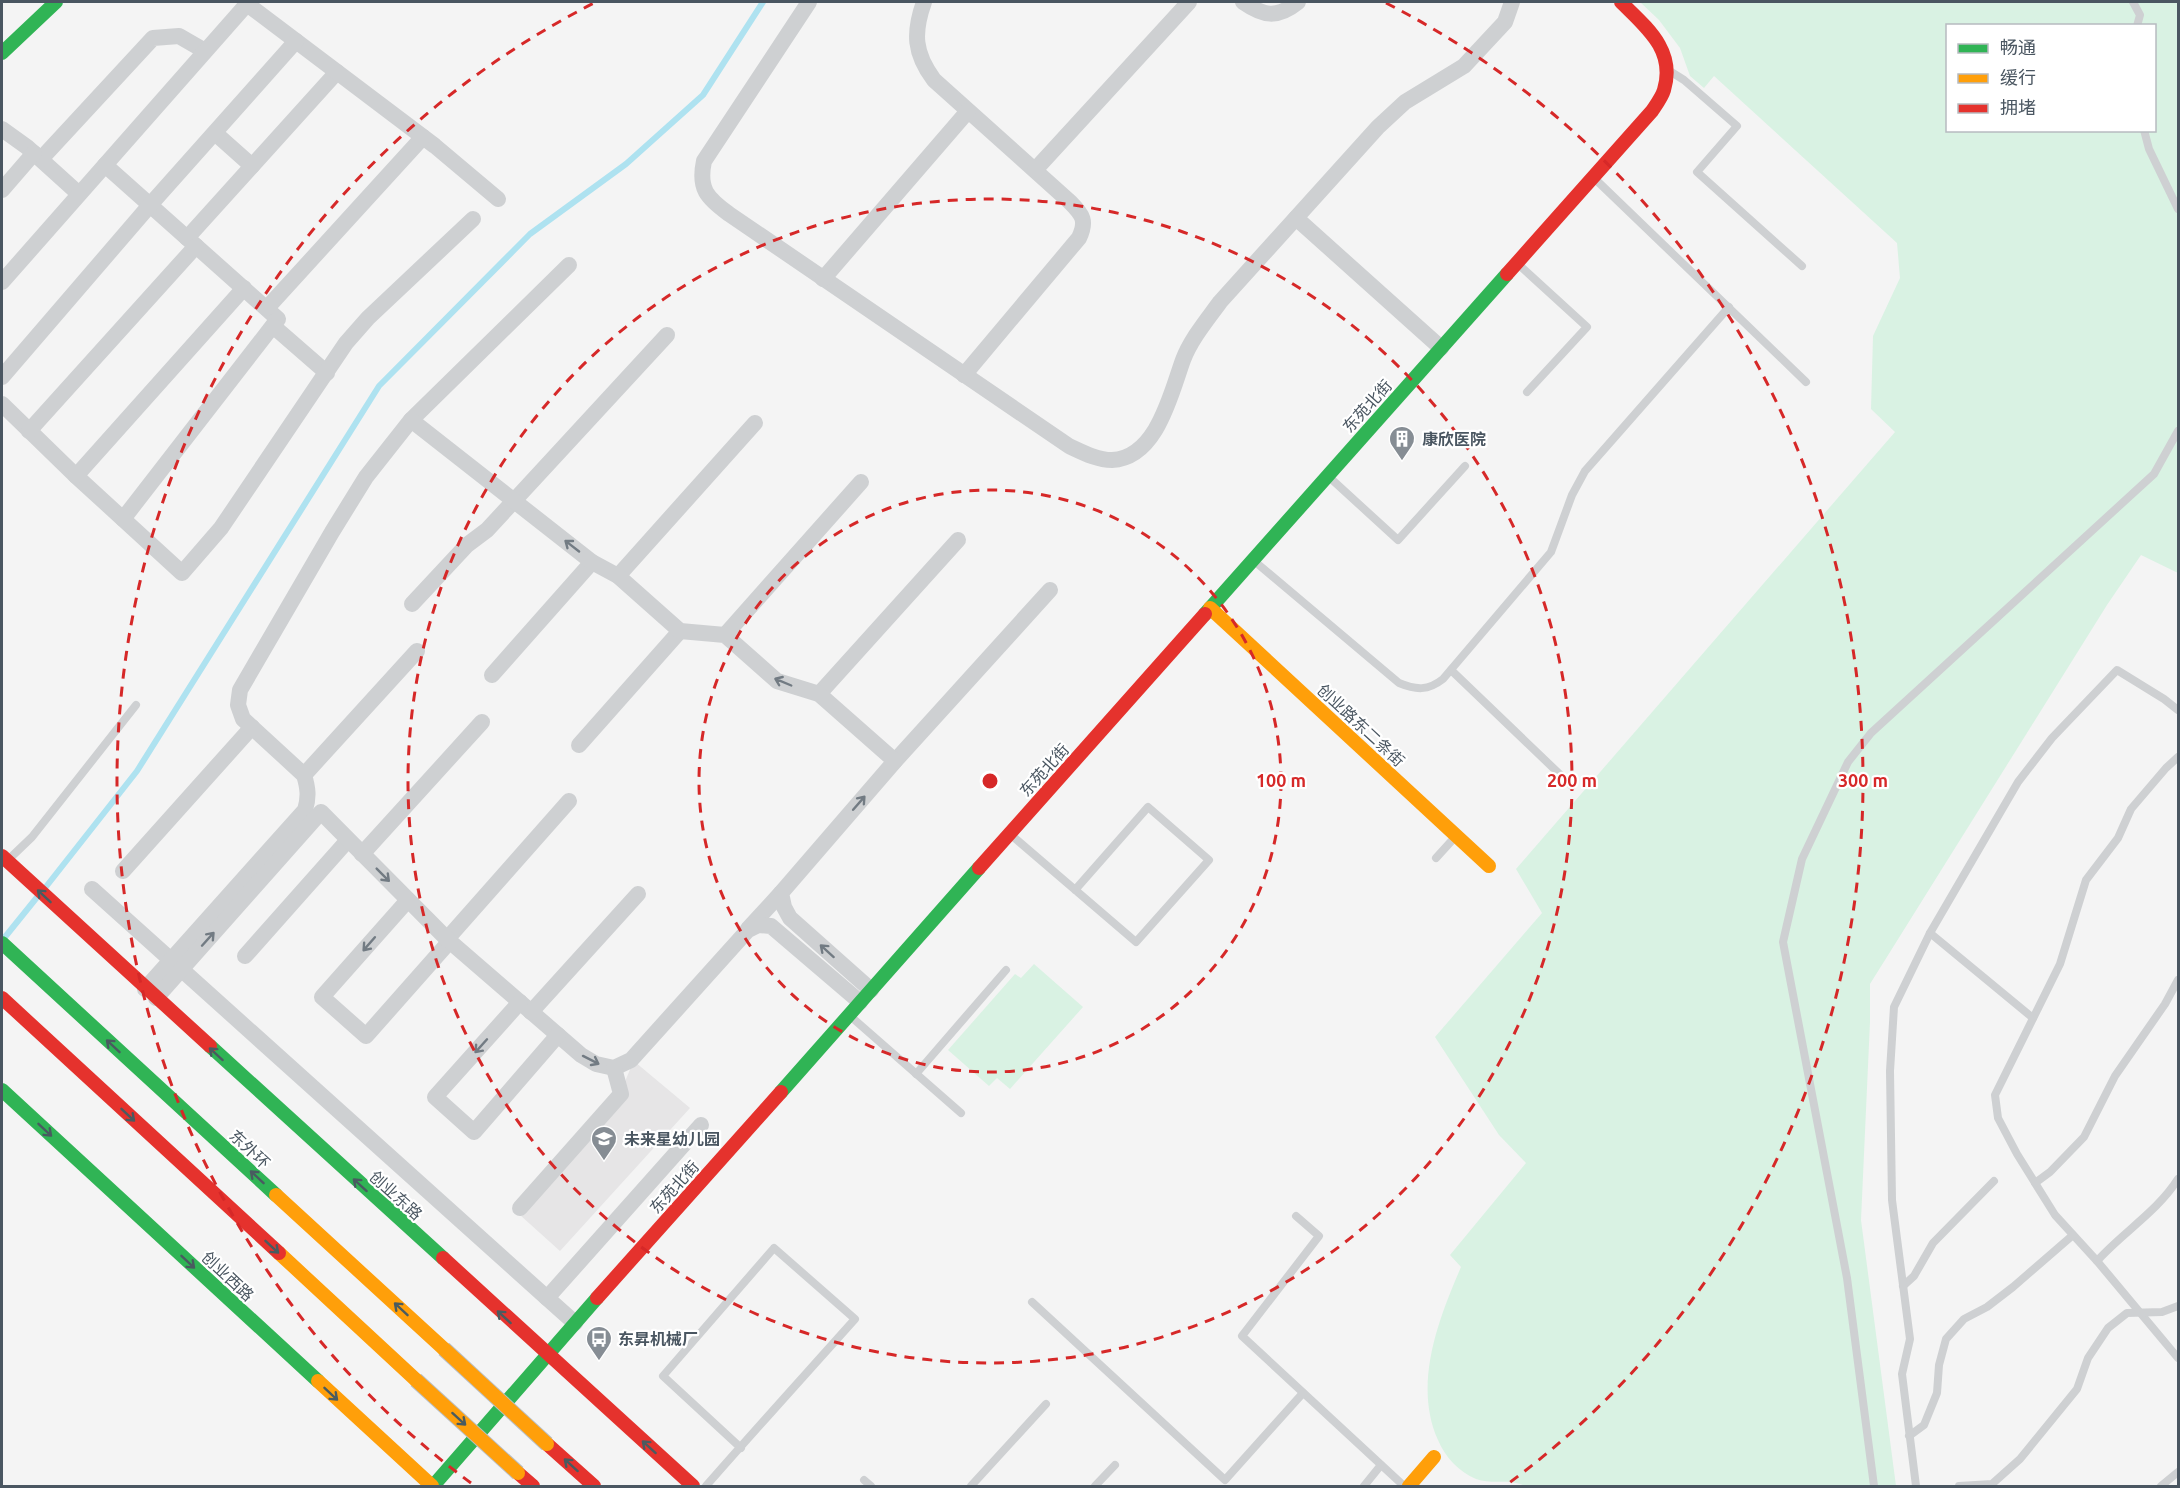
<svg xmlns="http://www.w3.org/2000/svg" width="2180" height="1488" viewBox="0 0 2180 1488" font-family="Ubuntu,'Noto Sans SC',sans-serif">
<style>
.education{fill:#e6e5e6}
.green{fill:#d9f2e3;fill-rule:evenodd}
.lines{fill:none;stroke-linecap:round;stroke-linejoin:round}
.stream{stroke:#aee2f0;stroke-width:6}
.lane{stroke:#ced0d2;stroke-width:8}
.street{stroke:#ced0d2;stroke-width:16}
.fast{stroke:#30b455;stroke-width:14}
.slow{stroke:#ff9f0a;stroke-width:14}
.jam{stroke:#e5322d;stroke-width:14}
.slow-bridge-casing{stroke:#b9bec3;stroke-width:16;stroke-linecap:butt}
.slow-bridge{stroke:#ff9f0a;stroke-width:14}
.oneway{stroke:#727b83}
.oneway2{stroke:#495b60}
.ring{fill:none;stroke:#d62828;stroke-width:3;stroke-dasharray:10 8}
.labels{text-anchor:middle;dominant-baseline:central;stroke-width:4.5;stroke-linejoin:round;paint-order:stroke}
.street-label{font-size:16px;fill:#4a5661;stroke:#fff}
.poi-label{font-size:16px;font-weight:bold;fill:#4a5661;stroke:#fff;text-anchor:start}
.centre{fill:#d62828;stroke:#fff;stroke-width:3}
.ring-label{font-size:18px;text-anchor:middle;font-weight:bold;fill:#d62828;stroke:#fff;stroke-width:4.5;stroke-linejoin:round;paint-order:stroke}
</style>
<rect width="100%" height="100%" fill="#f4f4f4"/>
<polygon class="education" points="635,1062 690,1108 560,1251 520,1215 624,1084 631,1067"/>
<g class="green">
<path d="M1640,2H2178V573L2141,555L2107,605L1870,984V1022L1861,1220L1896,1486H1525C1510,1478 1492,1485 1476,1479C1459,1472 1445,1457 1438,1440C1413,1385 1438,1320 1461,1267L1450,1255L1526,1163L1499,1135L1435,1037L1542,913L1516,869L1895,432L1871,409L1873,336L1900,278L1897,243L1714,76L1704,88L1690,76L1680,48L1659,20ZM1948,26H2154V130H1948Z"/>
<polygon points="1034,964 1083,1007 1010,1089 997,1078 989,1086 948,1050 1015,974 1021,978"/>
</g>
<g class="lines">
<g class="stream">
<polyline points="45,888 137,771 379,386 530,234 626,164 703,95 763,2"/>
<polyline points="5,937 38,896"/>
</g>
<g class="lane">
<polyline points="2133,2 2140,15 2137,26"/>
<polyline points="1668,70 1684,80 1737,126 1697,172 1802,266"/>
<polyline points="2144,130 2149,149 2178,209"/>
<polyline points="1593,177 1806,382"/>
<polyline points="1518,264 1587,327 1527,392"/>
<polyline points="1328,476 1398,540 1465,466"/>
<path d="M1253,560L1399,683C1416,690 1428,691 1443,679L1551,552L1572,495L1585,471L1729,307"/>
<polyline points="1451,670 1572,786"/>
<polyline points="2178,757 2166,768 2131,809 2118,838 2086,880 2060,964 1995,1095 1998,1118 2017,1154 2055,1215 2097,1261 2178,1358"/>
<polyline points="1010,834 1136,942 1209,860 1148,807 1075,890"/>
<polyline points="1436,858 1456,836"/>
<polyline points="8,860 32,837 136,705"/>
<polyline points="1930,933 2033,1018"/>
<polyline points="849,1015 961,1113"/>
<polyline points="916,1074 1006,970"/>
<polyline points="2035,1183 2050,1172 2084,1137 2115,1076 2165,1004 2178,980"/>
<polyline points="1296,1216 1319,1236 1242,1336 1404,1486"/>
<path d="M2097,1261C2123,1232 2157,1212 2178,1179"/>
<polyline points="1903,1286 1914,1276 1933,1243 1994,1181"/>
<polyline points="1032,1302 1225,1480 1303,1393"/>
<polyline points="1909,1436 1924,1425 1937,1393 1939,1365 1946,1339 1964,1319 1987,1307 2013,1287 2073,1235"/>
<polyline points="864,1480 871,1486"/>
<path d="M706,1486C755,1430 805,1375 855,1319L774,1248L663,1376L741,1448"/>
<polyline points="971,1486 1046,1404"/>
<polyline points="1095,1486 1115,1465"/>
<polyline points="1364,1486 1381,1465"/>
<polyline points="1874,1486 1847,1278 1783,942 1802,859 1848,762 1871,733 2154,474 2178,431"/>
<polyline points="1916,1486 1902,1374 1910,1339 1892,1200 1890,1071 1894,1007 1930,933 2018,782 2052,738 2117,670 2164,699 2178,710"/>
<polyline points="1959,1486 1992,1484 2020,1459 2077,1389 2088,1358 2108,1328 2127,1313 2162,1312 2178,1306"/>
<polyline points="2161,1486 2178,1472"/>
</g>
<g class="street">
<path d="M809,2L704,161C698,189 707,198 729,214L1069,446C1082,452 1097,460 1112,460C1157,458 1171,393 1183,360C1191,339 1207,320 1220,302L1378,127L1405,102L1464,66L1505,22L1512,2"/>
<path d="M924,2C913,33 914,53 934,80L1070,202C1083,215 1087,221 1079,238L964,375"/>
<path d="M1243,2C1263,16 1277,19 1298,2"/>
<polyline points="2,129 27,147 79,194"/>
<polyline points="215,133 252,166"/>
<polyline points="41,159 153,38 179,36 205,51"/>
<polyline points="105,165 278,319 123,519"/>
<polyline points="1035,170 1189,2"/>
<polyline points="2,190 34,153"/>
<polyline points="1296,218 1441,348"/>
<polyline points="187,238 337,72"/>
<polyline points="823,279 968,111"/>
<polyline points="2,282 247,4 435,146 498,199"/>
<polyline points="267,308 423,137"/>
<polyline points="273,326 327,373"/>
<polyline points="2,377 150,205 296,41"/>
<polyline points="2,404 76,476 182,573 221,528 346,343 368,318 473,219"/>
<polyline points="411,420 569,265"/>
<polyline points="29,431 196,246"/>
<polyline points="76,476 244,288"/>
<polyline points="618,576 755,423"/>
<polyline points="412,604 467,545 487,530 667,335"/>
<polyline points="725,635 861,482"/>
<polyline points="492,675 592,562"/>
<polyline points="819,694 958,540"/>
<polyline points="579,745 680,631"/>
<polyline points="895,761 1050,590"/>
<polyline points="304,775 417,651"/>
<polyline points="362,854 482,722"/>
<polyline points="123,871 252,727"/>
<polyline points="92,889 547,1298 701,1125"/>
<polyline points="408,900 322,997 366,1036 450,941"/>
<polyline points="748,929 781,893"/>
<polyline points="447,939 569,801"/>
<polyline points="245,956 348,840"/>
<path d="M145,989L305,810C309,797 308,788 304,775L243,719L238,705L240,690L332,532L366,477L411,420L592,562L618,576L680,631L725,635L777,681L819,694L895,761L781,893L784,907L790,918L871,990"/>
<polyline points="156,998 321,812 447,939 581,1055 596,1064 614,1068 631,1060 748,930 758,925 771,926 860,1002"/>
<polyline points="520,1002 435,1097 474,1132 558,1035"/>
<polyline points="531,1012 638,894"/>
<polyline points="520,1208 621,1094 614,1068"/>
<polyline points="547,1298 575,1323"/>
</g>
<g class="fast">
<polyline points="2,53 56,2"/>
<polyline points="1205,614 1507,274"/>
<polyline points="2,943 276,1195"/>
<polyline points="210,1046 443,1258"/>
<polyline points="2,1090 318,1381"/>
<polyline points="781,1092 979,868"/>
<polyline points="433,1486 597,1298"/>
</g>
<g class="slow">
<polyline points="1210,608 1489,866"/>
<polyline points="276,1195 444,1349"/>
<polyline points="279,1253 416,1380"/>
<polyline points="318,1381 432,1486"/>
<polyline points="1409,1486 1434,1457"/>
</g>
<g class="jam">
<path d="M1507,274L1652,111C1656,105 1662,97 1664,90C1676,50 1646,27 1621,2"/>
<polyline points="2,856 210,1046"/>
<polyline points="979,868 1205,614"/>
<polyline points="2,998 279,1253"/>
<polyline points="443,1258 693,1486"/>
<polyline points="597,1298 781,1092"/>
<polyline points="547,1444 594,1486"/>
<polyline points="518,1473 533,1486"/>
</g>
<defs>
<g id="slow-bridge">
<polyline points="444,1349 547,1444"/>
<polyline points="416,1380 518,1473"/>
</g>
</defs>
<use href="#slow-bridge" class="slow-bridge-casing"/>
<use href="#slow-bridge" class="slow-bridge"/>
</g>
<defs><path id="oneway-shaft" d="M-6 0H5M1.5-3L5.5 0L1.5 3" fill="none" stroke-width="1.6" stroke-linecap="round" stroke-linejoin="round" transform="scale(1.5)"/></defs>
<g class="oneway">
<use href="#oneway-shaft" transform="translate(572 546) rotate(-142)"/>
<use href="#oneway-shaft" transform="translate(783 682) rotate(-157)"/>
<use href="#oneway-shaft" transform="translate(859 803) rotate(-49)"/>
<use href="#oneway-shaft" transform="translate(383 875) rotate(45)"/>
<use href="#oneway-shaft" transform="translate(208 939) rotate(-48)"/>
<use href="#oneway-shaft" transform="translate(369 944) rotate(131)"/>
<use href="#oneway-shaft" transform="translate(827 951) rotate(-138)"/>
<use href="#oneway-shaft" transform="translate(481 1046) rotate(132)"/>
<use href="#oneway-shaft" transform="translate(591 1060) rotate(27)"/>
</g>
<g class="oneway2">
<use href="#oneway-shaft" transform="translate(44 896) rotate(-137)"/>
<use href="#oneway-shaft" transform="translate(113 1046) rotate(-137)"/>
<use href="#oneway-shaft" transform="translate(216 1054) rotate(-138)"/>
<use href="#oneway-shaft" transform="translate(128 1115) rotate(43)"/>
<use href="#oneway-shaft" transform="translate(45 1130) rotate(43)"/>
<use href="#oneway-shaft" transform="translate(257 1177) rotate(-137)"/>
<use href="#oneway-shaft" transform="translate(360 1185) rotate(-138)"/>
<use href="#oneway-shaft" transform="translate(272 1247) rotate(43)"/>
<use href="#oneway-shaft" transform="translate(188 1262) rotate(43)"/>
<use href="#oneway-shaft" transform="translate(401 1309) rotate(-137)"/>
<use href="#oneway-shaft" transform="translate(504 1317) rotate(-138)"/>
<use href="#oneway-shaft" transform="translate(331 1394) rotate(43)"/>
<use href="#oneway-shaft" transform="translate(459 1419) rotate(42)"/>
<use href="#oneway-shaft" transform="translate(649 1447) rotate(-138)"/>
<use href="#oneway-shaft" transform="translate(571 1465) rotate(-138)"/>
</g>
<g class="ring">
<circle cx="990" cy="781" r="291"/>
<circle cx="990" cy="781" r="582"/>
<path d="M471 1483A873 873 0 0 1 594 3M1386 3A873 873 0 0 1 1509 1483"/>
</g>
<defs>
<symbol id="building-pin" viewBox="-11 -11 22 30"><path d="M0 17L-7.5 6A9.5 9.5 0 1 1 7.5 6Z" fill="#868d94" stroke="#fff"/><path d="M-4-6H4V6H1V3H-1V6H-4ZM-2.5-4.3h1.7v1.8h-1.7ZM.8-4.3h1.7v1.8H.8ZM-2.5-1h1.7V.8h-1.7ZM.8-1h1.7V.8H.8Z" fill="#fff"/></symbol>
<symbol id="school-pin" viewBox="-11 -11 22 30"><path d="M0 17L-7.5 6A9.5 9.5 0 1 1 7.5 6Z" fill="#868d94" stroke="#fff"/><path d="M0-5L7-2L0 1L-7-2ZM-4 1L0 2.5L4 1V4Q0 6-4 4Z" fill="#fff"/></symbol>
<symbol id="bus-pin" viewBox="-11 -11 22 30"><path d="M0 17L-7.5 6A9.5 9.5 0 1 1 7.5 6Z" fill="#868d94" stroke="#fff"/><path d="M-5-6H5V4H4V6H2V4H-2V6H-4V4H-5ZM-3.5-4V0h7V-4ZM-3.5 1.2v1.5H-2V1.2ZM2 1.2v1.5H3.5V1.2Z" fill="#fff"/></symbol>
</defs>
<g fill-rule="evenodd">
<use href="#building-pin" x="1387" y="424" width="30" height="40"/>
<use href="#school-pin" x="589" y="1124" width="30" height="40"/>
<use href="#bus-pin" x="584" y="1324" width="30" height="40"/>
</g>
<g class="labels">
<g class="street-label">
<text transform="translate(1367 406) rotate(-48)">东苑北街</text>
<text transform="translate(1361 725) rotate(43)">创业路东二条街</text>
<text transform="translate(1044 770) rotate(-48)">东苑北街</text>
<text transform="translate(250 1149) rotate(43)">东外环</text>
<text transform="translate(674 1187) rotate(-48)">东苑北街</text>
<text transform="translate(396 1195) rotate(42)">创业东路</text>
<text transform="translate(228 1276) rotate(43)">创业西路</text>
</g>
<g class="poi-label">
<text x="1422" y="439">康欣医院</text>
<text x="624" y="1139">未来星幼儿园</text>
<text x="618" y="1339">东昇机械厂</text>
</g>
</g>
<circle cx="990" cy="781" r="9" class="centre"/>
<g class="ring-label">
<text x="1281" y="787">100 m</text>
<text x="1572" y="787">200 m</text>
<text x="1863" y="787">300 m</text>
</g>
<rect width="2180" height="1488" fill="none" stroke="#4a5661" stroke-width="6"/>
<rect x="1946" y="24" width="210" height="108" fill="#ffffff" stroke="#b7bbc0" stroke-width="1.5"/>
<rect x="1958" y="44" width="30" height="9" fill="#30b455" stroke="#b7bbc0" stroke-width="1.5"/>
<text x="2000" y="54" font-size="18" fill="#4a5661">畅通</text>
<rect x="1958" y="74" width="30" height="9" fill="#ff9f0a" stroke="#b7bbc0" stroke-width="1.5"/>
<text x="2000" y="84" font-size="18" fill="#4a5661">缓行</text>
<rect x="1958" y="104" width="30" height="9" fill="#e5322d" stroke="#b7bbc0" stroke-width="1.5"/>
<text x="2000" y="114" font-size="18" fill="#4a5661">拥堵</text>
</svg>
